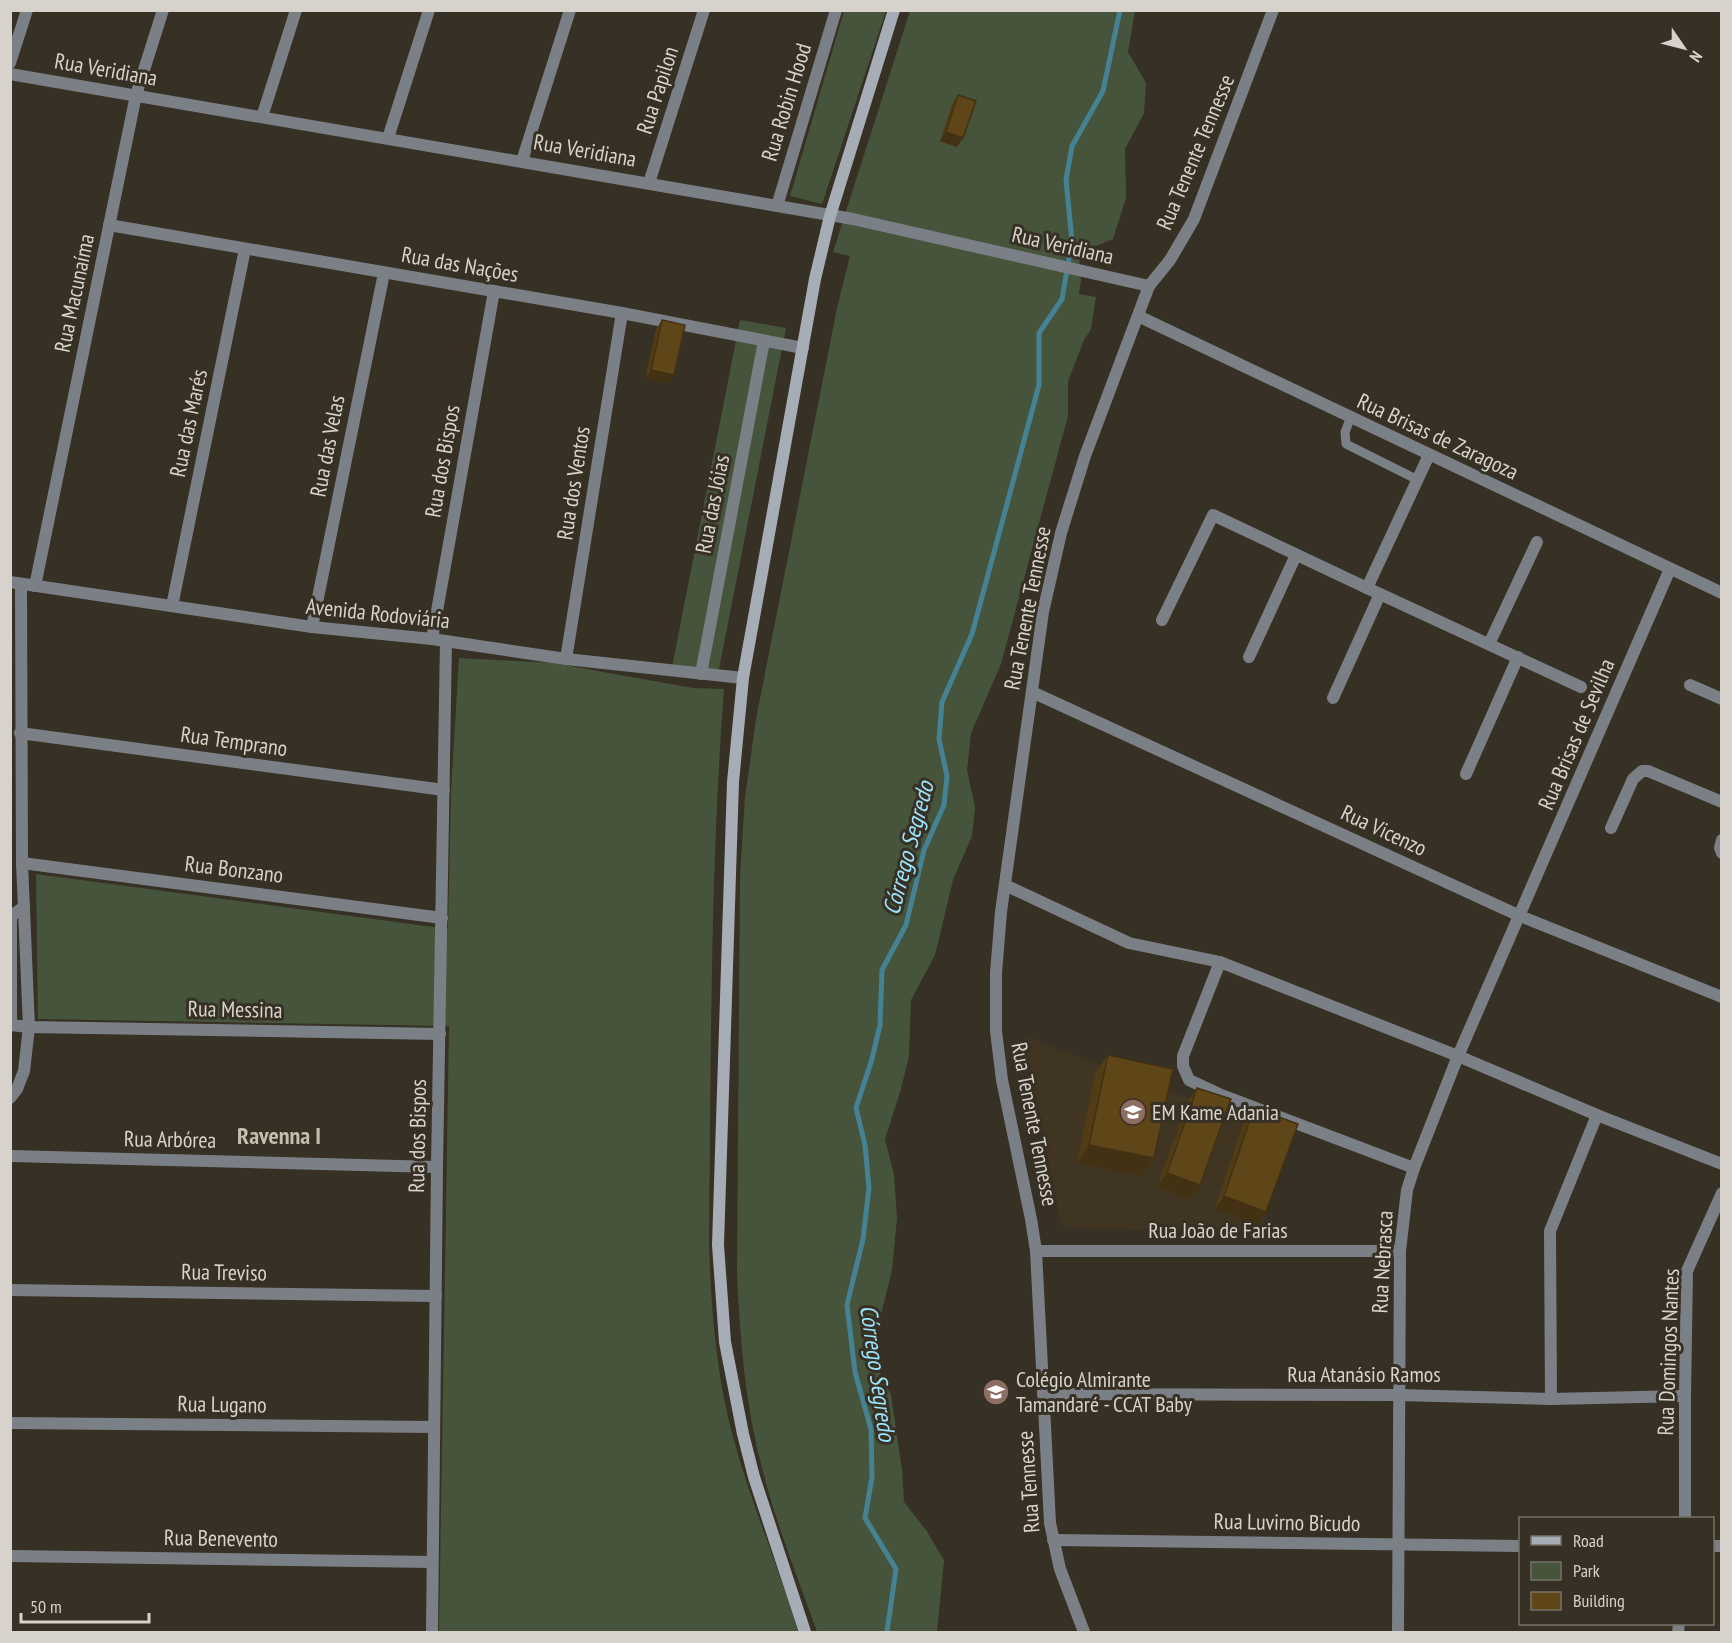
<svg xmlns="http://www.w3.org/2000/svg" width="1732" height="1643" viewBox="0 0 1732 1643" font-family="'PT Sans Narrow',sans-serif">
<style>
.built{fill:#403523}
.green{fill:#47543c}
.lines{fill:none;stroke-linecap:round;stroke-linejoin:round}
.stream{stroke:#458394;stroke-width:5}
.service{stroke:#7b8086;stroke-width:9}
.minor{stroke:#7b8086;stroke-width:12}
.tertiary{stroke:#7b8086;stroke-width:12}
.secondary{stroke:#a6adb6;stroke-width:12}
.wall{fill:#523c16}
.shaded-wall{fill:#423112}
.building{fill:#5f4619;stroke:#423112;stroke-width:1.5}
.labels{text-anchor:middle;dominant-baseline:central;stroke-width:6;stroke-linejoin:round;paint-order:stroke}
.street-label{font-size:22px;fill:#d7d2cb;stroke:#373024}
.poi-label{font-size:22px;fill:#d7d2cb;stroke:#373024;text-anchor:start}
.water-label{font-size:24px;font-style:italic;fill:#9ae4fb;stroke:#373024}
.neighbourhood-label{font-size:24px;font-weight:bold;fill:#c6bdae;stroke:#373024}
</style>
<rect width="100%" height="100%" fill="#373024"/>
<polygon class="built" points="1024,1036 1293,1137 1261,1230 1073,1229 1064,1227 1060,1220"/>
<g class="green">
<polygon points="844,11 886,11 822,204 790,196"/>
<path d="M910,11H1135L1128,52L1146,83L1144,113L1125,149L1126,198L1113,239L1079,253L1081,280L1079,294L1096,297L1091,329L1084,340L1068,381V416L1001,664L971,733L967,770L975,807L972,836L953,880L935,955L911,1000L909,1056L901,1089L885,1139L894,1175L897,1218L892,1270L876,1335L880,1373L891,1395L902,1470L904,1502L926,1530L944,1560L937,1632H817C798,1578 776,1524 762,1468C745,1404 740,1339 737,1273L740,876L745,798L756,719L837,308L850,256L833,252Z"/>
<polygon points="740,320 786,328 718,674 672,667"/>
<path d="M459,658L553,663L693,688L724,689C710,873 711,1058 709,1243C711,1308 716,1374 733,1437C751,1504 779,1567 798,1632H439L449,1026L38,1019L36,874L448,929L451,793Z"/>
</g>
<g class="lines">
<polyline class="stream" points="887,1632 896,1569 865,1518 872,1477 871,1429 855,1372 847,1305 863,1239 869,1188 865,1145 856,1108 872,1059 880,1025 882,970 906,925 924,850 944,805 947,776 939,739 942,702 972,634 1039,385 1039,333 1062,299 1072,241 1066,180 1072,146 1103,91 1120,10"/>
<polyline class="service" points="1351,417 1345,432 1346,444 1418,480"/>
<g class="minor">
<polyline points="10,63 27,10"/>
<polyline points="10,74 853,219 1149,286"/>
<polyline points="262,117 296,10"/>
<polyline points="388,138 429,10"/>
<polyline points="522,161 570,10"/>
<polyline points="649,183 704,10"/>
<polyline points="777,206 836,10"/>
<polyline points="109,225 622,313 803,348"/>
<polyline points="1138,316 1722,593"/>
<polyline points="35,586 136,95 163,10"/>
<polyline points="1367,588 1581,687"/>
<polyline points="172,606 245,249"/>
<polyline points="1162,620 1213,515 1367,588 1429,455"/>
<polyline points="312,627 384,273"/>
<polyline points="432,639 494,291"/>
<polyline points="1489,644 1537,542"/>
<polyline points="1249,657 1296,555"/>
<polyline points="566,659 622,313"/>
<polyline points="701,674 764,341"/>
<polyline points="1690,685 1722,699"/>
<polyline points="1032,692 1520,916 1722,997"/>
<polyline points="1333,698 1380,594"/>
<polyline points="20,733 444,790"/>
<polyline points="1466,774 1518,657"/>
<polyline points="1611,828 1633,779 1642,771 1648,771 1722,802"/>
<polyline points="1722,840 1720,848 1722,853"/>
<polyline points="22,863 442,918"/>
<polyline points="1005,885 1129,943 1220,962 1458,1056 1597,1115 1722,1164"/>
<polyline points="1220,962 1183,1056 1183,1066 1189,1080 1219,1094 1414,1168"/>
<polyline points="10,1025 29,1027 440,1034"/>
<polyline points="11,1025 11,916 24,907"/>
<polyline points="10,1098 17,1089 24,1071 29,1027 22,863 21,584"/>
<polyline points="10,1156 437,1167"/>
<polyline points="1036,1251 1400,1251"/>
<polyline points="10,1290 436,1296"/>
<polyline points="1043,1394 1399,1395 1551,1399 1685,1396"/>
<polyline points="1551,1399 1550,1231 1597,1115"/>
<polyline points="10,1423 434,1427"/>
<polyline points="1685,1518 1685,1396 1687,1271 1722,1193"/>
<polyline points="1053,1540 1520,1546"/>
<polyline points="1712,1546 1722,1546"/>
<polyline points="10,1556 432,1562"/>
<polyline points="432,1632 437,1167 446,641"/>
<polyline points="1084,1632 1060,1569 1050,1523 1036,1251 1031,1219 1002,1080 996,1031 996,973 1001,912 1043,612 1061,533 1085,456 1149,286 1170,260 1194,219 1273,10"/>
<polyline points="1398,1632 1400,1251 1407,1190 1414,1168 1458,1056 1670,569"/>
<polyline points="1678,1632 1679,1624"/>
</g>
<polyline class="tertiary" points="10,582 312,627 432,639 566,659 743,678"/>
<polyline class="secondary" points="805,1632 754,1477 743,1434 725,1342 718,1245 733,782 743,678 815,279 830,216 894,10"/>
</g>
<g class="wall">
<polygon points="958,95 957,147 940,141 952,104"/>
<polygon points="662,320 668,383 645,379 656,329"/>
<polygon points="1108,1055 1154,1158 1142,1176 1077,1163 1095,1073"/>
<polygon points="1197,1088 1191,1199 1157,1187 1188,1101"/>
<polygon points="1254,1108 1266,1212 1257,1225 1215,1209 1244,1121"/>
</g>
<g class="shaded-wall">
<polygon points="946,132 963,138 957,147 940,141"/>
<polygon points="651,370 674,375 668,383 645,379"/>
<polygon points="1089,1145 1154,1158 1142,1176 1077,1163"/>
<polygon points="1167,1173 1200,1185 1191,1199 1157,1187"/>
<polygon points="1224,1196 1266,1212 1257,1225 1215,1209"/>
</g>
<g class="building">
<polygon points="958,95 976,101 963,138 946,132"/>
<polygon points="662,320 685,325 674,375 651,370"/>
<polygon points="1108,1055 1173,1069 1154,1158 1089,1145"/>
<polygon points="1197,1088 1231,1099 1200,1185 1167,1173"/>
<polygon points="1254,1108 1298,1124 1266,1212 1224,1196"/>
</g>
<defs>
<symbol id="school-disc" viewBox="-11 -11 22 22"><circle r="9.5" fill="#8d6e63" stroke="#373024"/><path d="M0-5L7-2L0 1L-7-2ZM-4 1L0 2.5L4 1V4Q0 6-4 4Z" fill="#fff"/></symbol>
</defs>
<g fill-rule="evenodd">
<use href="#school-disc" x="1118" y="1097" width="30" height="30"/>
<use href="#school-disc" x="981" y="1377" width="30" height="30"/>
</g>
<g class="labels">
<g class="street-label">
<text transform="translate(106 69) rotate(10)">Rua Veridiana</text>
<text transform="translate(657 90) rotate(-72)">Rua Papilon</text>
<text transform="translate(786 102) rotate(-73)">Rua Robin Hood</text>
<text transform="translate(585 150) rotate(10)">Rua Veridiana</text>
<text transform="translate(1195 152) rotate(-67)">Rua Tenente Tennesse</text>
<text transform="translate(1063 245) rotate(13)">Rua Veridiana</text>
<text transform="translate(460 264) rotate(10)">Rua das Nações</text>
<text transform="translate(74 293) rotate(-78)">Rua Macunaíma</text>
<text transform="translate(188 423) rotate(-78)">Rua das Marés</text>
<text transform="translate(1438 436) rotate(25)">Rua Brisas de Zaragoza</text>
<text transform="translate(327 446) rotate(-79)">Rua das Velas</text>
<text transform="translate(442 461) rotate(-80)">Rua dos Bispos</text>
<text transform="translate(573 483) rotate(-81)">Rua dos Ventos</text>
<text transform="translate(712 504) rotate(-79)">Rua das Jóias</text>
<text transform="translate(1027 608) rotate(-79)">Rua Tenente Tennesse</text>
<text transform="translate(378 613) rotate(6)">Avenida Rodoviária</text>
<text transform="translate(1576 734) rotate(-67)">Rua Brisas de Sevilha</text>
<text transform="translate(234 741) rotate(8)">Rua Temprano</text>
<text transform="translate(1384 830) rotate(25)">Rua Vicenzo</text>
<text transform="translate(234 869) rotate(7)">Rua Bonzano</text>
<text transform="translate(235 1009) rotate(1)">Rua Messina</text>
<text transform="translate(1035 1124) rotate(79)">Rua Tenente Tennesse</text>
<text transform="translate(417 1136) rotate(-89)">Rua dos Bispos</text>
<text transform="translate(170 1139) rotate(1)">Rua Arbórea</text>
<text x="1218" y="1230">Rua João de Farias</text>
<text transform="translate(1382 1262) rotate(-87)">Rua Nebrasca</text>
<text transform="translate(224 1272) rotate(1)">Rua Treviso</text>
<text transform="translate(1668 1352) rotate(-88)">Rua Domingos Nantes</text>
<text x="1364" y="1374">Rua Atanásio Ramos</text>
<text transform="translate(222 1404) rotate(1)">Rua Lugano</text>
<text transform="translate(1028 1482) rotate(-94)">Rua Tennesse</text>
<text transform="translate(1287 1522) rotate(1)">Rua Luvirno Bicudo</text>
<text transform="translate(221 1538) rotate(1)">Rua Benevento</text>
</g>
<g class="poi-label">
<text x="1152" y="1112">EM Kame Adania</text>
<text x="1016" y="1379">Colégio Almirante<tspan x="1016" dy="25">Tamandaré - CCAT Baby</tspan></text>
</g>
<g class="water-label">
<text transform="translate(908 848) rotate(-75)">Córrego Segredo</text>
<text transform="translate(878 1373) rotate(82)">Córrego Segredo</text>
</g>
<g class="neighbourhood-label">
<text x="279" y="1135">Ravenna I</text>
</g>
</g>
<rect width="1732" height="1643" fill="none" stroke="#d7d2cb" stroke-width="24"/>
<rect x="1519" y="1517" width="195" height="108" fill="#373024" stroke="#777167" stroke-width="1.5"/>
<rect x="1531" y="1536" width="30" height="9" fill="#a6adb6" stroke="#777167" stroke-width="1.5"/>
<text x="1573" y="1547" font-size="18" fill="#d7d2cb">Road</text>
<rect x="1531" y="1562" width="30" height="18" fill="#47543c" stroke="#777167" stroke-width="1.5"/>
<text x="1573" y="1577" font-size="18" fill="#d7d2cb">Park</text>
<rect x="1531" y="1592" width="30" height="18" fill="#5f4619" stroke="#777167" stroke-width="1.5"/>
<text x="1573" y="1607" font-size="18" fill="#d7d2cb">Building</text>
<g transform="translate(1684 48) rotate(125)" stroke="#373024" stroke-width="4.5" paint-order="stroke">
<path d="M0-4.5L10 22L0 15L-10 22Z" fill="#d7d2cb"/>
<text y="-9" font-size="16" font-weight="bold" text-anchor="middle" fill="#d7d2cb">N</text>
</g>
<path d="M21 1613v9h128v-9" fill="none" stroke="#d7d2cb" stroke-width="3"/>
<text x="30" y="1613" font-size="18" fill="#d7d2cb" stroke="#373024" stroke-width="4.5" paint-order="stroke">50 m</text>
</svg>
